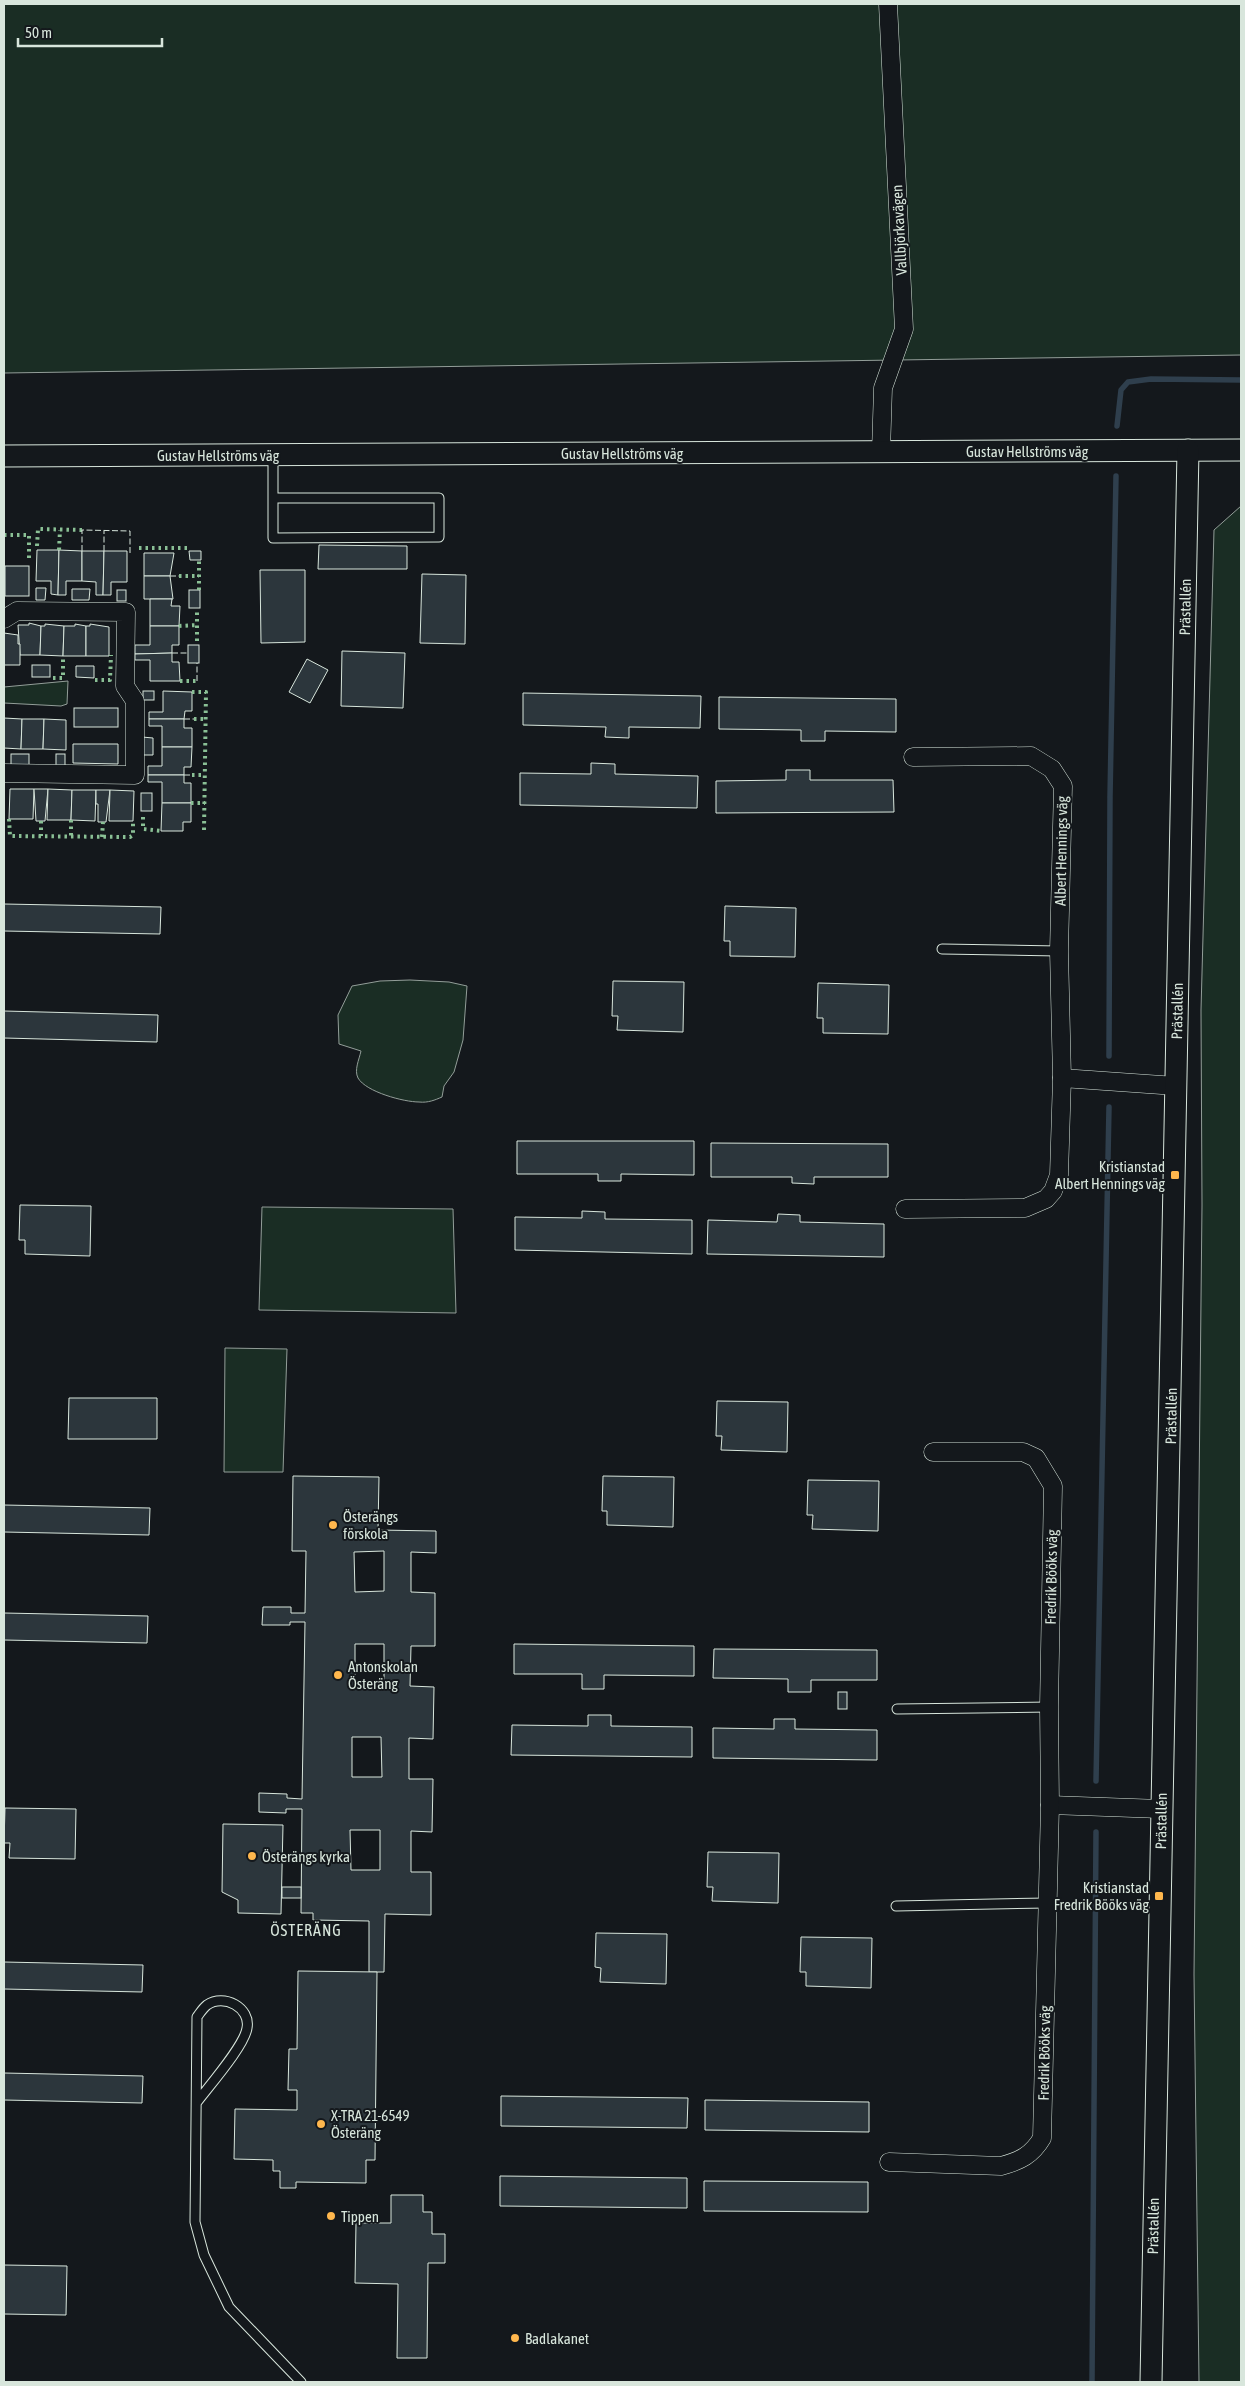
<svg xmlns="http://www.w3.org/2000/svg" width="1245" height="2386" viewBox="0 0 1245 2386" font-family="'Asap Condensed',sans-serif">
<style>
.green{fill:#1a2d24;stroke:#939e99}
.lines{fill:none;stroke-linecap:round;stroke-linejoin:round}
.stream{stroke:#2f3f4d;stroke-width:5.5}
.building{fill:#2c363c;stroke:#d8e6dc;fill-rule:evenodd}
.service-casing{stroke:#d8e6dc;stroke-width:11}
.minor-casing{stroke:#d8e6dc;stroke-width:19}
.tertiary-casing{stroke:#d8e6dc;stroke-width:23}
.service{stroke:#14181c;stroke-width:9}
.minor{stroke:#14181c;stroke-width:18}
.tertiary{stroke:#14181c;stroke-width:21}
.hedge{stroke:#8ac095;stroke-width:4;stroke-dasharray:2.5 4;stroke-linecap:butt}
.fence{stroke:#d8e6dc;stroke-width:1;stroke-dasharray:6 2.5;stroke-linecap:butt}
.poi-dot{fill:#ffb74d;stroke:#14181c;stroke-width:2}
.labels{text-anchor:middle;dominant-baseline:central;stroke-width:4;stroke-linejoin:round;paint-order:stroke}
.street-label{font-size:15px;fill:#d8e6dc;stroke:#14181c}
.poi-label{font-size:15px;fill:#d8e6dc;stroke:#14181c;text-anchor:start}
.neighbourhood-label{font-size:16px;letter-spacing:1px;fill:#d8e6dc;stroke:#14181c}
</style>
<rect width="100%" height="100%" fill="#14181c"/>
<g class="green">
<polygon points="4,4 1241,4 1241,355 4,373"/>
<polygon points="1241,506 1241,2382 1199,2382 1194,1974 1202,1205 1201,1010 1214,530"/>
<polygon points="68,681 67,704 61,706 4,703 4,687"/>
<path d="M410,980L449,982L467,986L463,1040L454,1072L444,1086L442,1097C435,1100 428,1103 419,1102C404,1102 366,1092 358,1078C354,1070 359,1060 361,1051L339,1044L338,1015L352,986L380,981Z"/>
<polygon points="262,1207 453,1209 456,1313 259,1310"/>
<polygon points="225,1348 287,1349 283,1472 224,1472"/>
</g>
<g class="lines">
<g class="stream">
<polyline points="1117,426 1121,390 1128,382 1151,379 1241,380"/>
<polyline points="1109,1056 1110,797 1116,476"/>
<polyline points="1096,1781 1109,1107"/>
<polyline points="1092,2382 1096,1832"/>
</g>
</g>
<g class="building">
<polygon points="319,545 407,546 407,569 318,569"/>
<polygon points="37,550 59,550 58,595 51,594 51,581 36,581"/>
<polygon points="59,550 82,551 82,581 66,581 66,595 58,595"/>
<polygon points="82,551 104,551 103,595 96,595 96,582 82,581"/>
<polygon points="104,551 127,551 127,582 111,582 111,595 103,595"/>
<polygon points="189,551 201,551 201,560 190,560"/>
<polygon points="144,553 174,553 170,576 144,576"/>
<rect x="5" y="566" width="24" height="30"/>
<polygon points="260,570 305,570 305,642 261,643"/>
<polygon points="422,574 466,575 465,644 420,643"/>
<polygon points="144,576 170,576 173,599 144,599"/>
<polygon points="36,588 46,588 45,600 36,600"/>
<polygon points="72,589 90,589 89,600 72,600"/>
<rect x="117" y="590" width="9" height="11"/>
<rect x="189" y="590" width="11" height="18"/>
<polygon points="150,599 172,599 171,606 180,606 179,626 150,626"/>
<polygon points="29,623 41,626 40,655 20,655 18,625 29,625"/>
<polygon points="45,624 64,626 63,656 40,655 41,626 45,626"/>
<polygon points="75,624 86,626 86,656 63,656 64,626 75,626"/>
<polygon points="90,624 109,627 109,656 86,656 86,626 90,626"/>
<polygon points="150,626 179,626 179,645 172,645 172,653 135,654 135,645 150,645"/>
<polygon points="4,633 18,635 18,644 20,644 20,665 4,665"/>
<rect x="188" y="645" width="11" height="18"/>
<polygon points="342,651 405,653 403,708 341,706"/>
<polygon points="172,653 172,662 179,662 180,681 150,681 150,660 135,660 135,654"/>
<polygon points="307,659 328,670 310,703 289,692"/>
<rect x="32" y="665" width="18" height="12"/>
<polygon points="76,666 94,666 94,678 76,677"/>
<rect x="143" y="691" width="11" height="9"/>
<polygon points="163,691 192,692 192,711 185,711 184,719 149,719 149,712 163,712"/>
<polygon points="523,693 701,696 700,728 629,727 629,738 605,737 606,727 523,725"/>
<polygon points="719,697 896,699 896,732 825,731 825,741 801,741 801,730 719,729"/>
<rect x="74" y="708" width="44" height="19"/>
<polygon points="4,718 22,719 21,749 4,748"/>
<polygon points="22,719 44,719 43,749 21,749"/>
<polygon points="44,719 66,720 66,750 43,749"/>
<polygon points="149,719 184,719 184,728 192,728 192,747 162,747 162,726 149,726"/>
<polygon points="142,737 153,738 153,755 142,755"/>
<polygon points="73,744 118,744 118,764 73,763"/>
<polygon points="162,747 192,747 191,767 184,767 184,775 148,775 148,766 162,766"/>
<rect x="11" y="754" width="18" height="11"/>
<rect x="56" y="754" width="9" height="12"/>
<polygon points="591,763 615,764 615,774 698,776 697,808 520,805 520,773 591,774"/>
<polygon points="786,770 810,770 810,780 893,780 894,812 716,813 716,781 786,780"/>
<polygon points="148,775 184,775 184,783 191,783 191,803 162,803 162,782 148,782"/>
<polygon points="10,789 34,789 33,819 9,819"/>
<polygon points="34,789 48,789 45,821 36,821"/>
<polygon points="48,789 72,790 71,820 47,820"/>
<polygon points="72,790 96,790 95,821 71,820"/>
<polygon points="96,790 110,790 106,822 98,822 98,804 96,804"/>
<polygon points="110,790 134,791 133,821 109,821"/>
<rect x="141" y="793" width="11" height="18"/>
<polygon points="162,803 191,803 191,822 183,822 183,831 161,831"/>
<polygon points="4,904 161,907 160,934 4,931"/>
<polygon points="725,906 796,908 795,957 730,956 730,941 724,941"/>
<polygon points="613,981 684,982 683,1032 617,1030 618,1016 612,1016"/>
<polygon points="818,983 889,985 888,1034 823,1033 823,1018 817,1018"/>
<polygon points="4,1011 158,1015 157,1042 4,1038"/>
<polygon points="517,1141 694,1141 694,1175 621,1174 621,1181 598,1181 598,1174 517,1174"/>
<polygon points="711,1143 888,1144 888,1177 814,1177 814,1184 792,1183 792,1177 711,1177"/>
<polygon points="20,1205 91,1206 90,1256 25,1254 25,1240 19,1240"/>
<polygon points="582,1211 605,1212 605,1219 692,1220 692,1254 515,1250 515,1217 582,1218"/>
<polygon points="778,1214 800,1215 800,1222 884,1224 884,1257 707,1254 708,1220 777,1222"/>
<polygon points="69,1398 157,1398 157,1439 68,1439"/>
<polygon points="717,1401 788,1402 787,1452 721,1450 722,1436 716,1436"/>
<path d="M293,1476L379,1477L378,1530L436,1531V1553L411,1552V1592L435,1593V1646H411L410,1686L434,1687L433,1739L409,1738V1779H433L432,1832L411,1831V1872H431V1915L385,1914L384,1972H369V1921L313,1920V1913H301L302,1809H286V1813L259,1812V1793L287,1794V1798L302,1799L305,1622H290V1625H262L263,1607H291V1613H305L306,1551H292ZM384,1551V1591L355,1592L354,1552ZM355,1644H384V1684H355ZM352,1737H381L382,1777H352ZM350,1830H380V1870H351Z"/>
<polygon points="603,1476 674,1477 673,1527 607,1525 607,1511 602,1511"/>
<polygon points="808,1480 879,1481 878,1531 812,1529 813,1515 807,1515"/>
<polygon points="4,1505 150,1508 149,1535 4,1532"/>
<polygon points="4,1613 148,1616 147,1643 4,1640"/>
<polygon points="514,1644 694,1646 694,1676 604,1675 604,1689 582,1689 582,1674 514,1674"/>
<polygon points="714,1649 877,1650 877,1680 811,1680 811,1692 788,1692 788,1679 713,1678"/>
<rect x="838" y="1692" width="9" height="17"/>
<polygon points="588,1715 611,1715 611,1726 692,1727 692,1757 511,1755 512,1725 588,1726"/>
<polygon points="774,1719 795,1719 795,1729 877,1730 877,1760 713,1758 713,1728 774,1729"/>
<polygon points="5,1808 76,1809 75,1859 9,1858 10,1843 4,1843"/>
<polygon points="223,1824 283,1825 281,1914 238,1913 238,1900 222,1892"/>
<polygon points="708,1852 779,1853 778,1903 712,1901 713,1887 707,1887"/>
<rect x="282" y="1887" width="19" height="11"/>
<polygon points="596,1933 667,1934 666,1984 600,1982 601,1968 595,1967"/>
<polygon points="801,1937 872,1938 871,1988 806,1986 806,1972 800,1972"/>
<polygon points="4,1962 143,1965 142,1992 4,1989"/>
<polygon points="298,1971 377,1972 375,2160 366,2160 366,2183 296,2182 296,2188 280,2188 280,2171 273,2171 273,2160 234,2159 235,2109 297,2110 297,2090 288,2090 289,2049 297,2049"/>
<polygon points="4,2073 143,2076 142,2103 4,2100"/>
<polygon points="501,2096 688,2098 687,2128 501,2126"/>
<polygon points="705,2100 869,2102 869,2132 705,2130"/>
<polygon points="500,2176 687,2178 687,2208 500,2206"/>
<polygon points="704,2181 868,2182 868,2212 704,2211"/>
<polygon points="391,2195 423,2195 423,2212 432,2212 432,2234 445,2234 445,2263 428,2263 427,2358 397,2358 398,2284 355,2283 356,2223 391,2223"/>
<polygon points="4,2265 67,2266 66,2315 4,2314"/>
</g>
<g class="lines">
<defs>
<g id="service">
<polyline points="273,455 273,538 439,537 439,498 273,498"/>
<polyline points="942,949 1059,951"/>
<polyline points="897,1709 1049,1707"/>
<polyline points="896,1906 1047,1903"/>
<path d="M197,2102C209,2086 245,2045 247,2028C251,2008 224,1993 207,2005C203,2008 200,2013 197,2017L195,2222L204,2255L229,2307L301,2382"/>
</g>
<g id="minor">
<polyline points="881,452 883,388 904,329 888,4"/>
<polyline points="4,619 17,611 126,612 125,686 135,701 135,775 4,773"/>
<polyline points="1062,1078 1176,1086"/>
<polyline points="905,1209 1025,1208 1046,1199 1053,1191 1059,1175 1062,1078 1059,951 1063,786 1052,769 1031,756 913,757"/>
<polyline points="1050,1805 1161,1809"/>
<path d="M889,2162L1001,2166C1020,2161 1032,2155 1042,2138L1050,1805L1049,1707L1053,1486L1036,1458L1023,1452H933"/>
</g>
<g id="tertiary">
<polyline points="4,456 1241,450"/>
<polyline points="1151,2382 1188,450"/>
</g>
</defs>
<use href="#service" class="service-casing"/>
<use href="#minor" class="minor-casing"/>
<use href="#tertiary" class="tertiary-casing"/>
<use href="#service" class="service"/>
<use href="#minor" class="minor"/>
<use href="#tertiary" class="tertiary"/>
<g class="hedge">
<polyline points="4,535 29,535 29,558"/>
<polyline points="37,546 38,529 82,530"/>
<polyline points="139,548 189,548"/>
<polyline points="59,550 60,530"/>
<polyline points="179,576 199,576"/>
<polyline points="199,590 199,560"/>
<polyline points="179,626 197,625"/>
<polyline points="197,641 197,611"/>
<polyline points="53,678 63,678 63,656"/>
<polyline points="95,680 110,680 111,655"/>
<polyline points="180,681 197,681"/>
<polyline points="192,692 206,692 204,831"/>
<polyline points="194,719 206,719"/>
<polyline points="192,775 205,775"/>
<polyline points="191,803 205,803"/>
<polyline points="143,817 143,829 161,831"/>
<polyline points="9,819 10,836 130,837 133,835 133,821"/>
<polyline points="71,820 71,837"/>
<polyline points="41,821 41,836"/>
<polyline points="102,837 103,822"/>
</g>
<g class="fence">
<polyline points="82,551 82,530 130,531 130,553"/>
<polyline points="104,551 104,531"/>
<polyline points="170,576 179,576"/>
<polyline points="172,653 188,653"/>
<polyline points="197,681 197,663"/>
<polyline points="184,719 194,719"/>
<polyline points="184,775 192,775"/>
</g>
</g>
<g class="poi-dot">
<rect x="1170" y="1170" width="10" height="10" rx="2.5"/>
<circle cx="333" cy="1525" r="5"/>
<circle cx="338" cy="1675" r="5"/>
<circle cx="252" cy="1856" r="5"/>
<rect x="1154" y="1891" width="10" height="10" rx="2.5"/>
<circle cx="321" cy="2124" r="5"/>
<circle cx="331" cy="2216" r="5"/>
<circle cx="515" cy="2338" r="5"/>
</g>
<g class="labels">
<g class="street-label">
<text transform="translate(899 230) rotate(-93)">Vallbjörkavägen</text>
<text x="1027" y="451">Gustav Hellströms väg</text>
<text x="622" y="453">Gustav Hellströms väg</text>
<text x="218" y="455">Gustav Hellströms väg</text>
<text transform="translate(1185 607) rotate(-89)">Prästallén</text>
<text transform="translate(1061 851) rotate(-89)">Albert Hennings väg</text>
<text transform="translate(1177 1011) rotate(-89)">Prästallén</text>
<text transform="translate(1171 1416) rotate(-89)">Prästallén</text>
<text transform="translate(1051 1577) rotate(-89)">Fredrik Bööks väg</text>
<text transform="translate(1161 1821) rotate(-89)">Prästallén</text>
<text transform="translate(1044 2053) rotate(-89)">Fredrik Bööks väg</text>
<text transform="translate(1153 2226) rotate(-89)">Prästallén</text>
</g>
<g class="poi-label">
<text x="1165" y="1166" text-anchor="end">Kristianstad<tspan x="1165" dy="17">Albert Hennings väg</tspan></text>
<text x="343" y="1516">Österängs<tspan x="343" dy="17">förskola</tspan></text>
<text x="348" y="1666">Antonskolan<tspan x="348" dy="17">Österäng</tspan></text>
<text x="262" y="1856">Österängs kyrka</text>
<text x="1149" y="1887" text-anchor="end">Kristianstad<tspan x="1149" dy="17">Fredrik Bööks väg</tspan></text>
<text x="331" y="2115">X-TRA 21-6549<tspan x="331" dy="17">Österäng</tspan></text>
<text x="341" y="2216">Tippen</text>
<text x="525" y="2338">Badlakanet</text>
</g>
<g class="neighbourhood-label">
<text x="306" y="1930">ÖSTERÄNG</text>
</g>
</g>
<rect width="1245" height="2386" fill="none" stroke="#d8e6dc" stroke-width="10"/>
<path d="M18 38v8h144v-8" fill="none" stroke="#d8e6dc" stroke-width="2.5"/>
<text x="25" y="38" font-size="15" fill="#d8e6dc" stroke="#14181c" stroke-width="4" paint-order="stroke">50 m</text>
</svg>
